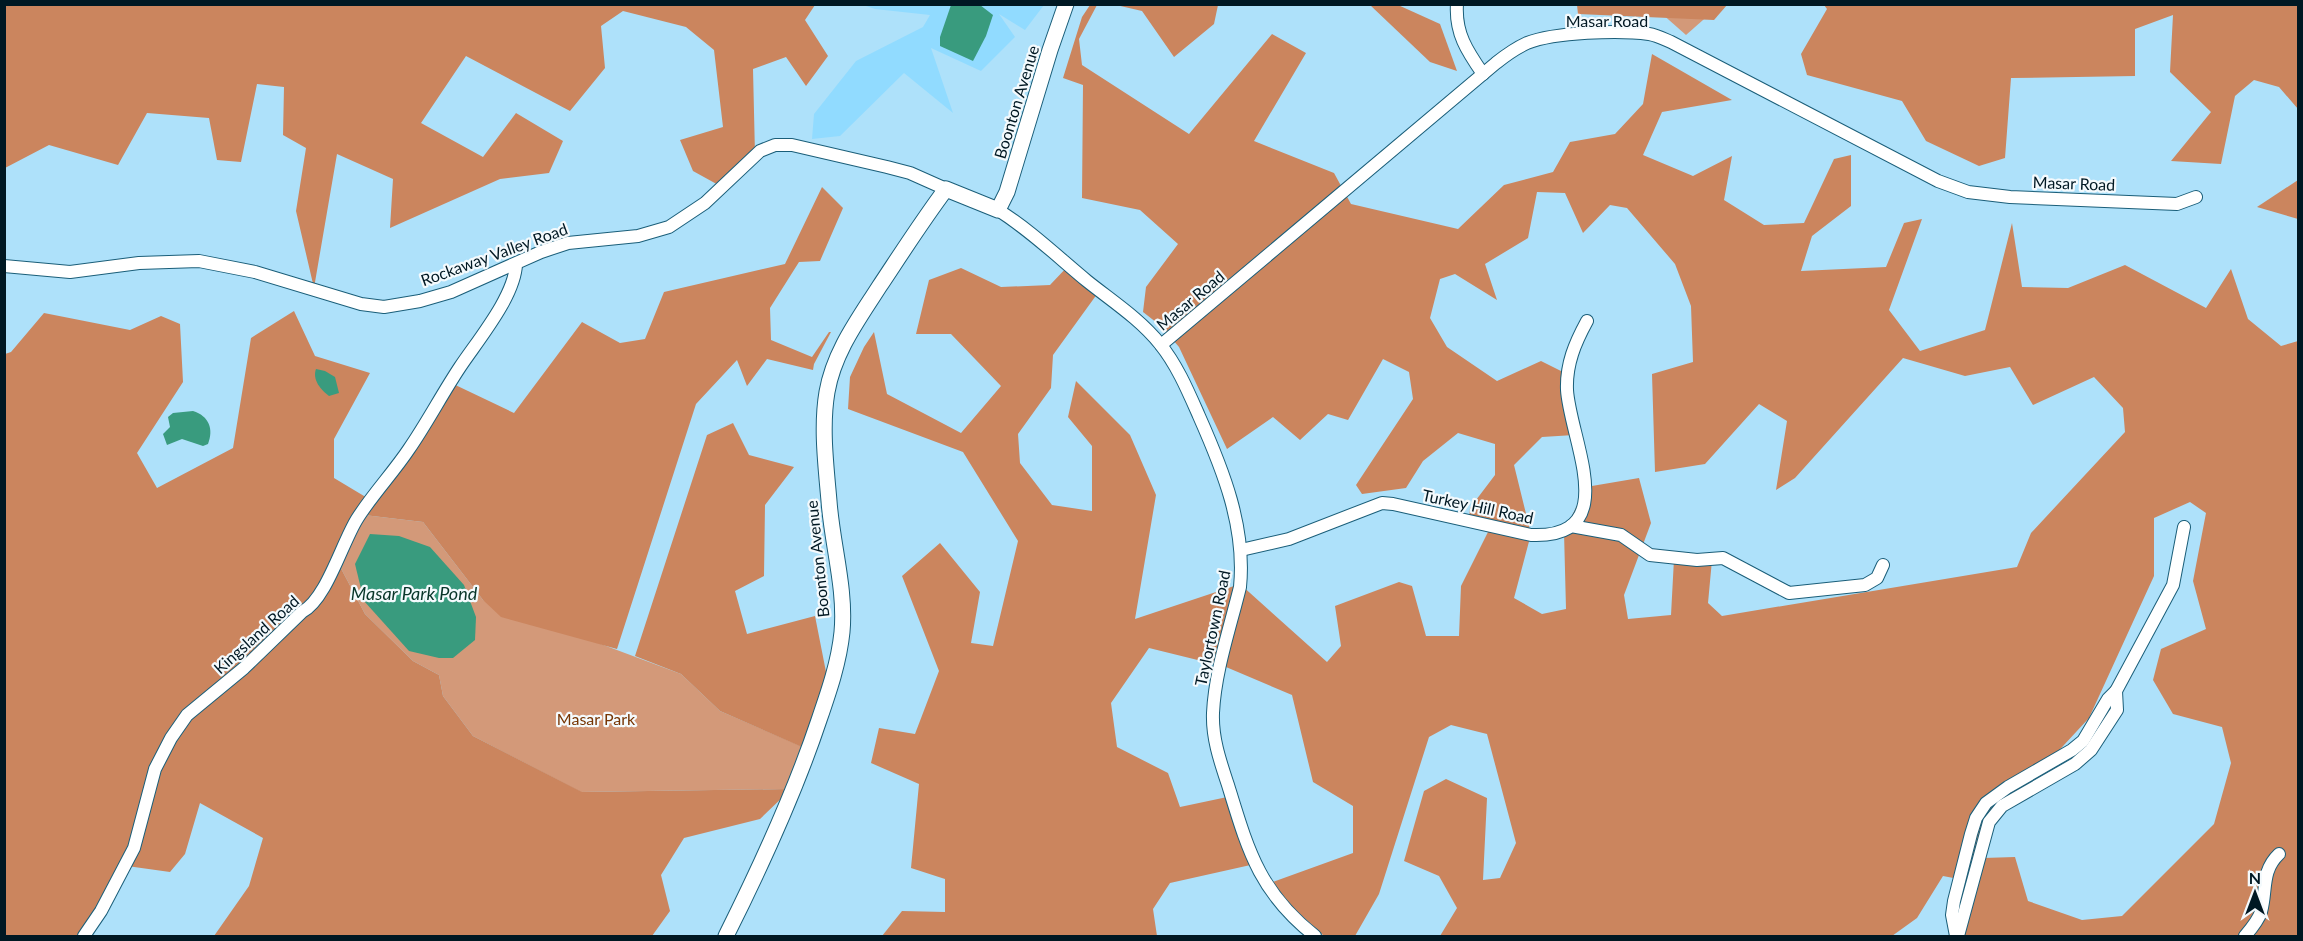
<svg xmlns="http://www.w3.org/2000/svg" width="2303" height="941" viewBox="0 0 2303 941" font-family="Lato,sans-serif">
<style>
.built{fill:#91dbff}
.green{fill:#d39979}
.forest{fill:#cb855e;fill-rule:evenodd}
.water{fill:#399b7e}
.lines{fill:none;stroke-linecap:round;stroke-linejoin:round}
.minor-casing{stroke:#1a5e79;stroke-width:14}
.major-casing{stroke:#1a5e79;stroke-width:17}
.minor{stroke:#fff;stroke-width:12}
.major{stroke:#fff;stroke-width:15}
.labels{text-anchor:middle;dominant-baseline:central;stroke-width:4.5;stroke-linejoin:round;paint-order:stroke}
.street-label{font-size:16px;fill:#001823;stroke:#f4fafd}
.park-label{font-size:16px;fill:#763504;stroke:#f4fafd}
.water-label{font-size:18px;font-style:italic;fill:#083529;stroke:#f4fafd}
</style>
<rect width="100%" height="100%" fill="#aee1fa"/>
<polygon class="built" points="863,5 1044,5 1025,30 999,14 1015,37 981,71 931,48 953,113 904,73 840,136 812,139 814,114 856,61 923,27 930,15 875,9"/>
<g class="green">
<polygon points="1652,5 1720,5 1686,35"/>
<polygon points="364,515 423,522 483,600 681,674 720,711 803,747 788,789 581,792 473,736 443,696 439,675 413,661 365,614 336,559"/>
</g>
<g class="forest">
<polygon points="5,5 815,5 805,20 828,56 806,86 786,57 753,69 755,155 722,187 693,171 680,140 723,127 714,50 686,27 623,11 601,26 605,68 570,111 466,56 421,123 483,157 516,113 563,141 549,173 500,179 390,228 393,179 337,154 314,288 296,211 306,148 283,135 284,87 257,84 241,162 217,160 209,118 147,113 118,165 49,145 5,168"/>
<path d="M1090,5H1097L1079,39L1082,65L1189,134L1272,34L1306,53L1254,141L1334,173L1351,204L1458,229L1504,185L1553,172L1570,142L1615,134L1643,104L1652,54L1732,100L1662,112L1643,155L1693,176L1732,156L1724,200L1764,225L1804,223L1834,159L1851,155V206L1812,236L1801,271L1886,267L1904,223L1922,219L1889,310L1920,351L1985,330L2012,223L2022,287L2068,288L2125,265L2206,308L2231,269L2248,319L2281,346L2298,341V936H1962L1983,858L2015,857L2028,901L2082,920L2122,916L2214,824L2231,763L2222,727L2173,714L2153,680L2161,649L2206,629L2193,581L2206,513L2190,502L2154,518V576L2089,718L2014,799L1987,817L1969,881L1943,876L1917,918L1892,936H1440L1457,908L1439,876L1404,861L1424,791L1446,779L1487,798L1483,880L1500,878L1516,843L1487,734L1451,725L1429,737L1379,894L1355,936H1324L1267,884L1353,853V806L1313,782L1292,695L1226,667L1149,648L1111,703L1117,747L1168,773L1180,807L1232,796L1255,864L1170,883L1153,909L1157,936H882L902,911L945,912V879L911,868L919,784L871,763L879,728L915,734L939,671L902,576L940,543L980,592L971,643L993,646L1018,541L963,452L848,409L850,377L864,347L874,332L887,394L961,433L1001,386L951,334H916L929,280L961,268L1001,287L1050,285L1069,265L1100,290L1053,355L1051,388L1018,434L1020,463L1052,505L1092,511V446L1068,417L1076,381L1130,435L1156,495L1135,619L1240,584L1327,662L1341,646L1335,606L1399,582L1412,586L1426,636H1459L1461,586L1491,526L1469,520L1470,508L1495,475V444L1458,433L1423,461L1406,488L1362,494L1356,485L1413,399L1409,372L1383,359L1348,420L1328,414L1300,440L1273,417L1227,449L1179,347L1161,326L1143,312L1146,287L1178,244L1140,210L1082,198L1083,85L1063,78L1082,17ZM1537,192L1565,193L1583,233L1610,205L1627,208L1675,264L1691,306L1693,362L1652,374L1655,472L1705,464L1759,404L1787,421L1776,490L1795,478L1903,358L1965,376L2010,367L2033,405L2094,377L2123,408L2125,432L2031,533L2017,567L1722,616L1708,603L1712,560L1674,559L1671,615L1628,619L1624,595L1651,523L1639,478L1586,487L1564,532L1566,609L1542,614L1514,598L1531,534L1514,465L1542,437L1574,435L1567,374L1541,361L1497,381L1447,347L1430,318L1440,279L1455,274L1497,300L1485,264L1528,238Z"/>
<polygon points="1116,5 1218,4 1218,5 1214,24 1174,57 1142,11"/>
<polygon points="1370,5 1398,5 1440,24 1457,71 1430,62"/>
<polygon points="1577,5 1577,4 1727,5 1714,20 1578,14"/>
<polygon points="1824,5 2298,5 2298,109 2279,87 2254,80 2235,96 2221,164 2171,161 2211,112 2170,72 2173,15 2135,29 2135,76 2011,78 2005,158 1979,166 1926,141 1902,101 1807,75 1801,54 1827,9"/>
<polygon points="2298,180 2298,219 2257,207"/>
<polygon points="822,187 843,208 820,261 799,262 770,308 771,340 812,357 829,332 831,332 814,364 813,370 767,359 747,386 737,360 696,404 617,649 501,617 483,600 423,522 364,515 336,559 365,614 413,661 439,675 443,696 473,736 582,792 788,789 802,747 720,711 681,674 635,656 707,435 733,423 749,455 794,467 765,505 764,576 735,591 747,634 815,616 827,677 787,793 760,819 684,838 661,875 670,911 652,936 214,936 249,886 263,838 200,803 185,854 170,872 127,866 81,936 5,936 5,354 11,352 44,313 130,330 161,316 180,324 183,382 137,453 157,488 233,448 251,338 294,311 315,356 370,373 334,439 334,478 369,499 447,381 514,413 582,322 620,343 645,339 664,292 785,264"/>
</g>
<g class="water">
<polygon points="951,5 980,5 993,15 986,36 973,61 940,46 940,37"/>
<path d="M316,369L325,371L335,377L339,393L329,396C321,390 312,380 316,369Z"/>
<path d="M193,411C209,416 214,429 208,444L203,446L182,439L167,445L163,434L170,427L168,417L173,413Z"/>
<polygon points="370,534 399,536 430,547 464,585 476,617 475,640 453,658 439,658 409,651 364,601 355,564"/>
</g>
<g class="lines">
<defs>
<g id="minor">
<path d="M1457,4C1455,33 1467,51 1483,74"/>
<path d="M998,210C1030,230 1058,257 1087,281C1112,301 1140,319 1160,344C1177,365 1188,391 1199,416C1223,470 1246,527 1240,587C1230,628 1215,671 1213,713C1212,738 1220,761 1228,785C1248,850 1259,892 1315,936"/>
<polyline points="4,266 70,272 139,263 199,261 255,272 361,304 384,307 420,301 451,292 541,252 568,243 638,236 669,227 705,203 760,151 775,145 792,145 887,167 910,173 946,189"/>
<path d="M1161,345L1496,63C1506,55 1516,48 1527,43C1555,32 1619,30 1649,34C1656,35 1664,39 1671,42L1938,181L1968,192L2010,197L2177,204L2196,197"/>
<polyline points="1571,526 1621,535 1650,555 1697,560 1723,558 1789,593 1865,585 1877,578 1883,565"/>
<path d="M1241,550L1289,539L1382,503L1393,504L1531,535C1624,539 1570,440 1567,390C1566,364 1575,343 1587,321"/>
<path d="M84,936L101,911L134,848L155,769L171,738L187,715L244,668L302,612C326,600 342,543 357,519C372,495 393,473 409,449C427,423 442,394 460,367C478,340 515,296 516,264"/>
<polyline points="1956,936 1952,915 1954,901 1971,834 1976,818 1986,803 2008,787 2072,750 2083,741 2108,699 2116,691 2173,585 2184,527"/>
<polyline points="1958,936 1989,822 2002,806 2075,764 2091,750 2117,710 2116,691"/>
<path d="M2245,936C2251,929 2258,921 2261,912C2267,890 2261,871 2279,854"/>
</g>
<path id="major" d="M726,936C761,866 794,795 819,720C829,691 839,662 842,632C846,589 832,544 829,501C826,466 821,427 827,392C834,352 858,320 879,287C901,254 922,221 946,189L998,210L1007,192L1050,50L1066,4"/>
</defs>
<use href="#minor" class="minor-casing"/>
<use href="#major" class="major-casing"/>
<use href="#minor" class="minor"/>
<use href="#major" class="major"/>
</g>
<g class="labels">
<g class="street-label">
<text x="1607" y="20">Masar Road</text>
<text transform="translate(1016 102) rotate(-73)">Boonton Avenue</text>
<text transform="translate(2074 183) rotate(2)">Masar Road</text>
<text transform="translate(494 254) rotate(-20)">Rockaway Valley Road</text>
<text transform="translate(1190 300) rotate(-40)">Masar Road</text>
<text transform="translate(1478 506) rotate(12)">Turkey Hill Road</text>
<text transform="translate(817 559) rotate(-96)">Boonton Avenue</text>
<text transform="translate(1212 628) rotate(-78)">Taylortown Road</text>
<text transform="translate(256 634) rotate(-42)">Kingsland Road</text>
</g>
<g class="park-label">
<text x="596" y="718">Masar Park</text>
</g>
<g class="water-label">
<text x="414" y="593">Masar Park Pond</text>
</g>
</g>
<rect width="2303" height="941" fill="none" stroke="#001823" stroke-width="12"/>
<g transform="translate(2255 893)" stroke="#f4fafd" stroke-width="4.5" paint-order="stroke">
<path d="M0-4.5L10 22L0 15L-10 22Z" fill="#001823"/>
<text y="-9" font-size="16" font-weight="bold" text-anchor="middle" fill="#001823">N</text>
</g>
</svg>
